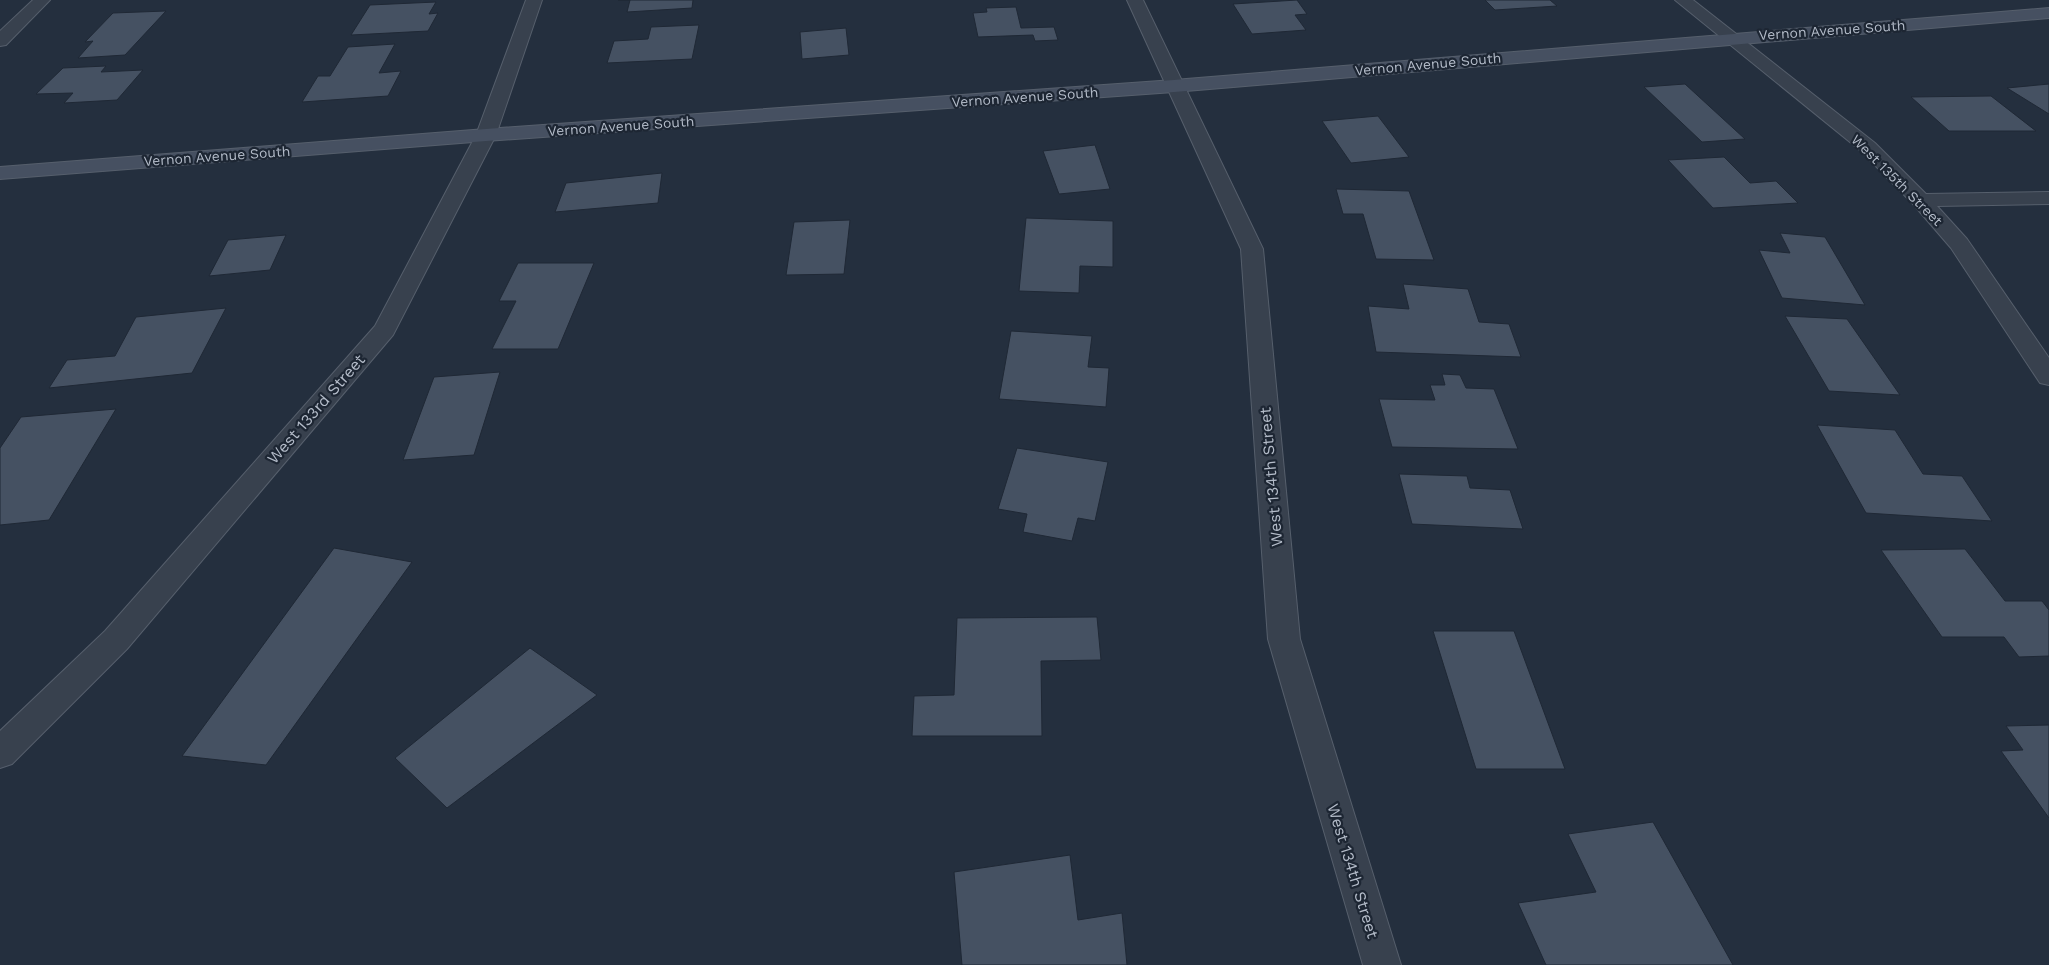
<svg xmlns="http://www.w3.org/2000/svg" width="2049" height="965" viewBox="0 0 2049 965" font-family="'Work Sans',sans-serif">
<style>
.building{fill:#455162;stroke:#1f2835}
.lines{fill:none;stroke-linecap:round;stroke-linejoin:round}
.street-casing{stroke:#565f6c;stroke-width:2}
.secondary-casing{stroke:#565f6c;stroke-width:2}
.street{fill:#38414e;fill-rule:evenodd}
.secondary{fill:#465061;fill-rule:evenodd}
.labels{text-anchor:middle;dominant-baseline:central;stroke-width:4.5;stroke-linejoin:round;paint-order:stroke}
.far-street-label{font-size:14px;fill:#b4bcc9;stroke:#1d2633}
.street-label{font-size:16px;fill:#b4bcc9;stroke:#1d2633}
</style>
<rect width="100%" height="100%" fill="#242f3e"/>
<g class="building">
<polygon points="618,0 693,0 692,8 627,12 630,0"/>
<polygon points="1297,0 1307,14 1295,15 1306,30 1252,34 1233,4"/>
<polygon points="1485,0 1550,0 1557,6 1495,10"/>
<polygon points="436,2 429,14 438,13 428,31 351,35 370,5"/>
<polygon points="1016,7 1021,28 1054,27 1058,40 1035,41 1033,35 978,37 973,13 987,12 986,8"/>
<polygon points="166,11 125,55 78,58 93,41 85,42 113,13"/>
<polygon points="699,25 692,59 607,63 614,41 648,39 651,27"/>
<polygon points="846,28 849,55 802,59 800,32"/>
<polygon points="395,44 379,73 401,71 388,96 302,102 318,76 330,76 348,47"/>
<polygon points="106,66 101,72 143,70 117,100 64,103 73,93 36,94 63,68"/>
<polygon points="1685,84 1745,139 1702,142 1644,87"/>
<polygon points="2049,84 2049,114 2007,88"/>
<polygon points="1991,96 2036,131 1949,131 1911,97"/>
<polygon points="1378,116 1409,157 1351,163 1322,121"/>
<polygon points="1095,145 1110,189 1059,194 1043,151"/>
<polygon points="1724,157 1750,183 1776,181 1798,203 1713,208 1668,160"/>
<polygon points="662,173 658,203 555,212 566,183"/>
<polygon points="1336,189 1409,191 1434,260 1376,259 1363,214 1343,214"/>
<polygon points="1026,218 1113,221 1113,267 1080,266 1079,293 1019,291"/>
<polygon points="850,220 844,274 786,275 794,222"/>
<polygon points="1780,233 1825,237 1865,305 1782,298 1759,250 1790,253"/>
<polygon points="286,235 270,270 209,276 228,240"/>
<polygon points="518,263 594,263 558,349 492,349 516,301 499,301"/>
<polygon points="1403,284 1468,289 1479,322 1509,324 1521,357 1376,352 1368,306 1409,309"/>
<polygon points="226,308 192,373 49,388 67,360 115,356 136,317"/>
<polygon points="1785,316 1847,319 1900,395 1829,391"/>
<polygon points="1011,331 1092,336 1088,367 1109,368 1106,407 999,399"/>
<polygon points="500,372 474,455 403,460 434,377"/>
<polygon points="1442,374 1460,375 1466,388 1494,389 1518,449 1392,447 1379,399 1435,400 1430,385 1445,385"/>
<polygon points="116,409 49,520 0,525 0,448 21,417"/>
<polygon points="1817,425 1895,430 1923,474 1962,476 1992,521 1866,513"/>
<polygon points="1017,448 1108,462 1095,521 1078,518 1072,541 1023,532 1027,514 998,509"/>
<polygon points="1399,474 1467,476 1470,488 1510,490 1523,529 1412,524"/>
<polygon points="334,548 412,562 266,765 182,756"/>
<polygon points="1965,549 2005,601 2042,601 2049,610 2049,656 2019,657 2004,637 1942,637 1881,550"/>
<polygon points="1097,617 1101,660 1041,661 1042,736 912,736 914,696 954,695 957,618"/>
<polygon points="1433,631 1514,631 1565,769 1476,769"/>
<polygon points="530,648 597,695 447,808 395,758"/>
<polygon points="2049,725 2049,818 2001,751 2023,750 2006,726"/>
<polygon points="1653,822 1733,965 1546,965 1518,903 1596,892 1568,834"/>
<polygon points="1070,855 1078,920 1122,913 1127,965 962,965 954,872"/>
</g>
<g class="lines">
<defs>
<g id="street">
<polygon points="33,0 50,0 6,45 0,46 0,31"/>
<polygon points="526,0 542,0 496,135 393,335 127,649 12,764 0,768 0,731 105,631 375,326 476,135"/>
<polygon points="1127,0 1143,0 1263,249 1300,639 1401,965 1363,965 1268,639 1241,249"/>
<polygon points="1675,0 1693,0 1875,143 1926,194 2049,192 2049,204 1937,206 1967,239 2049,358 2049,385 2040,383 1951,248 1913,204 1861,151"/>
</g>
<polygon id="secondary" points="2049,8 2049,18 1174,92 486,141 0,179 0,167 486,129 1174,80"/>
</defs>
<use href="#street" class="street-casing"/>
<use href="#secondary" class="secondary-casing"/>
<use href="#street" class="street"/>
<use href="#secondary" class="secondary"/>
</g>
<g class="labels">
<g class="far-street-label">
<text transform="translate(1832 30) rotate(-4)">Vernon Avenue South</text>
<text transform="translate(1428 64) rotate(-5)">Vernon Avenue South</text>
<text transform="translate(1025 97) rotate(-4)">Vernon Avenue South</text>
<text transform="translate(621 126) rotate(-4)">Vernon Avenue South</text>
<text transform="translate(217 156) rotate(-4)">Vernon Avenue South</text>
<text transform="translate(1897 180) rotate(45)">West 135th Street</text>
</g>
<g class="street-label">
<text transform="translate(316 409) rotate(-49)">West 133rd Street</text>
<text transform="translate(1271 477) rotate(-95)">West 134th Street</text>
<text transform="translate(1353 871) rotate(73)">West 134th Street</text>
</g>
</g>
</svg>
